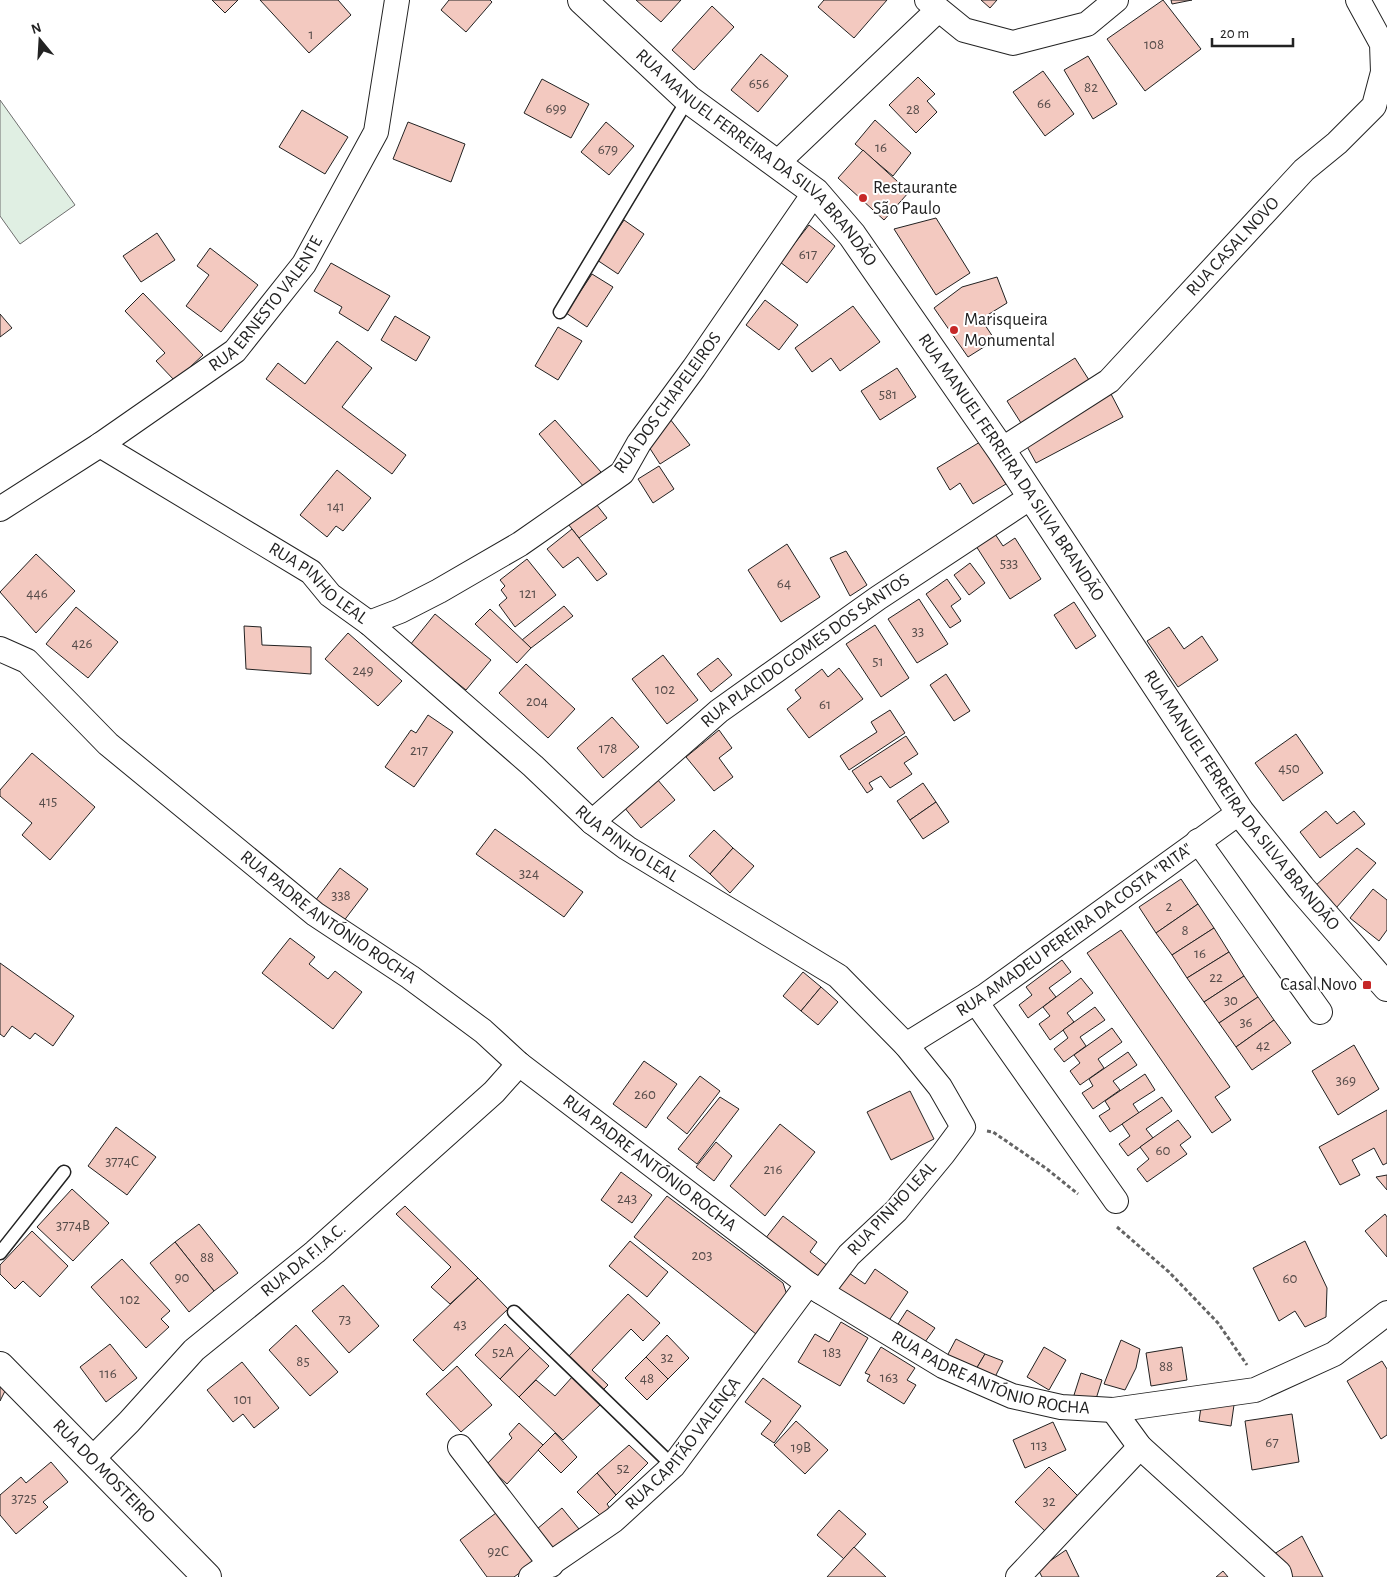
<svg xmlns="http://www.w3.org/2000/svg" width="1387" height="1577" viewBox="0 0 1387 1577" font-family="'Alegreya Sans',sans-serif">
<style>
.green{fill:#e0efe3;stroke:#6f6f6f}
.building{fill:#f3c9c0;stroke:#222}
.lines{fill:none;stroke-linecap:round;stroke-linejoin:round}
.service-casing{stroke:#222;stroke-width:15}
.minor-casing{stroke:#222;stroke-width:26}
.secondary-casing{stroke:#222;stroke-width:30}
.path{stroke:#646464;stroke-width:3;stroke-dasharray:4 2.5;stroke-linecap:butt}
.service{stroke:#fff;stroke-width:12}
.minor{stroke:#fff;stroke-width:24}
.secondary{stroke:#fff;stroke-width:28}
.poi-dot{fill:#c62828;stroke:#fff;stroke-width:2}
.labels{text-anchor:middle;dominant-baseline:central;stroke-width:4;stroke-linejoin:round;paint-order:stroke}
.number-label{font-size:15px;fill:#564c4a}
.street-label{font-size:18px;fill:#222;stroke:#fff}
.poi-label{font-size:18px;fill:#222;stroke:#fff;text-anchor:start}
</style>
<rect width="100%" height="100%" fill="#fff"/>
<polygon class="green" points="0,100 75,205 20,244 0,216"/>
<g class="building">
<polygon points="212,0 238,0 225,13"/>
<polygon points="260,0 338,0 351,15 309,53"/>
<polygon points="449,0 490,0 492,2 466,32 441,10"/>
<polygon points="636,0 681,0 661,22"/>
<polygon points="824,0 887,0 854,38 818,7"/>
<polygon points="981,0 997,0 990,8"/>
<polygon points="1163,0 1201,49 1145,91 1107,39"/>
<polygon points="1171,0 1192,0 1172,4"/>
<polygon points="712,6 734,27 694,70 672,50"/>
<polygon points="761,54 788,76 758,112 731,90"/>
<polygon points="1088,56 1117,104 1093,119 1064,70"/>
<polygon points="1043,71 1074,114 1045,136 1013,92"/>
<polygon points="918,77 935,94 927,101 937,112 916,133 889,105"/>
<polygon points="542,79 589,104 571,138 524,113"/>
<polygon points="302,110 348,137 325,174 279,147"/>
<polygon points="875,120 911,153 893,176 855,144"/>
<polygon points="408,122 465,144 451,182 393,159"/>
<polygon points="606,122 634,146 609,175 581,152"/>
<polygon points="863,150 909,192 884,220 838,178"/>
<polygon points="936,218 970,273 936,295 894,229"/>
<polygon points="624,220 644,234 618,274 597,260"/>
<polygon points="809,225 835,246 807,283 780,262"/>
<polygon points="157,233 175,260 141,282 123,256"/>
<polygon points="210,248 258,285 221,332 186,306 209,275 197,266"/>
<polygon points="331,263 390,296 368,331 339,313 342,307 314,291"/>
<polygon points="592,274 613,287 587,327 566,313"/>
<polygon points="997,277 1007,303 981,319 995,340 968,357 934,308 962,287"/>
<polygon points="143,293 203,355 175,381 156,361 165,353 125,311"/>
<polygon points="765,300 798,325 779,350 746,325"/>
<polygon points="853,306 880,342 840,371 831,358 812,372 795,348"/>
<polygon points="0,314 12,328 0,337"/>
<polygon points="395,316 430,337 416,361 381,340"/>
<polygon points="558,327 582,341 558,380 535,366"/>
<polygon points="337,341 372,368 342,407 406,455 392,474 266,379 278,363 305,384"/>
<polygon points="1075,358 1089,380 1021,423 1007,401"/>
<polygon points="897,368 916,397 880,420 861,391"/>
<polygon points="1111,394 1123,417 1036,463 1024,441"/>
<polygon points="670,419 690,445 660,464 649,447"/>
<polygon points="555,420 601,472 584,487 539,434"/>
<polygon points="980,442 1006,484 973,504 960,483 950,490 937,468"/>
<polygon points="659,466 674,489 653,503 638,479"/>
<polygon points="337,470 371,498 343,531 336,526 327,537 300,515"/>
<polygon points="593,500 607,518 579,538 565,520"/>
<polygon points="572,529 607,574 597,581 578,557 563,568 547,549"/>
<polygon points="995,534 1003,546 1015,538 1041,579 1010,599 976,546"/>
<polygon points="787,544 820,597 781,622 748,570"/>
<polygon points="846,551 867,585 850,596 830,558"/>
<polygon points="36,554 75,591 36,633 0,592"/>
<polygon points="527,559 556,595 515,627 499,605 507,598 501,590 505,586 500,580"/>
<polygon points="970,563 985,583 969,595 954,575"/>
<polygon points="947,579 961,599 951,606 961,621 950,628 926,594"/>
<polygon points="919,599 948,644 917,663 888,619"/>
<polygon points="1074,602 1096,636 1076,649 1054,615"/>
<polygon points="564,606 573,616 531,648 522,640"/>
<polygon points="76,607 118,642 88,678 46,644"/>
<polygon points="490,609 531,648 517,663 475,624"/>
<polygon points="435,614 491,660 466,690 410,645"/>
<polygon points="875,625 909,678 881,697 846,644"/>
<polygon points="244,626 261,627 262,645 311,647 311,674 246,669"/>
<polygon points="1169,627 1184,649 1202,636 1218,660 1178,687 1147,641"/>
<polygon points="348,633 402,681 378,706 325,659"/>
<polygon points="663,655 698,700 667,724 632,679"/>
<polygon points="718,658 732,675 711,692 697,674"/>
<polygon points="526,664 575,709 548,738 499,693"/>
<polygon points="839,668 863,699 809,738 787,709 801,698 795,690 822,669 828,677"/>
<polygon points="946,674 970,711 954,721 930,685"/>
<polygon points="890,710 905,733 849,770 840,756 877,732 871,722"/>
<polygon points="428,715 453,732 414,787 385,767 411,730 416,733"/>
<polygon points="612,717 639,747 603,778 577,748"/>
<polygon points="719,730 732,748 719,758 733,777 714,791 686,757"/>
<polygon points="1296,734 1323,773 1283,801 1255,763"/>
<polygon points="906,736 918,754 904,763 912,774 890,788 881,776 869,783 873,789 867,793 852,771"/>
<polygon points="32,753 95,807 50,860 22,835 32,823 0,796 0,790"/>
<polygon points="657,779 675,800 641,828 624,807"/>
<polygon points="923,783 936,802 910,820 897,801"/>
<polygon points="936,802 949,822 923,839 910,820"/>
<polygon points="1326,811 1337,824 1354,811 1365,824 1320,858 1300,832"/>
<polygon points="495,829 583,892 564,917 476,854"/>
<polygon points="714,830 733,848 710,874 689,856"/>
<polygon points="733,848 754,866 730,893 710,874"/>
<polygon points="1357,848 1376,863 1336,908 1315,886"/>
<polygon points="340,868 368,889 343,922 315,901"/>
<polygon points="1181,879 1198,904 1156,933 1139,907"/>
<polygon points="1373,889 1387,900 1387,930 1379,941 1350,918"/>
<polygon points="1198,904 1214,928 1172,955 1156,933"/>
<polygon points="1214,928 1229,952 1187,978 1172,955"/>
<polygon points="1121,930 1230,1087 1215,1097 1231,1120 1212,1133 1087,953"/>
<polygon points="290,938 315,957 309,964 328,979 335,971 362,992 333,1029 262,973"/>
<polygon points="1229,952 1244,976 1204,1002 1187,978"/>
<polygon points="1062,960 1071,972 1049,988 1056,997 1028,1018 1019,1005 1032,995 1026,987"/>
<polygon points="0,963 74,1016 53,1046 35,1033 30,1039 12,1026 4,1037 0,1034"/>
<polygon points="803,972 821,987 801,1011 783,996"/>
<polygon points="1244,976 1258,997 1219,1023 1204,1002"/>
<polygon points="1081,978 1093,993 1067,1013 1074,1022 1050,1040 1039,1024 1050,1016 1043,1007"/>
<polygon points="821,987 838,1002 818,1025 801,1011"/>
<polygon points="1258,997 1274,1020 1236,1047 1219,1023"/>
<polygon points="1095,1007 1105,1020 1080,1037 1086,1046 1064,1062 1054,1049 1068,1038 1063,1030"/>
<polygon points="1274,1020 1291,1043 1252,1070 1236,1047"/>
<polygon points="1112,1028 1122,1042 1098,1059 1104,1068 1080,1085 1070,1071 1080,1063 1074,1055"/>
<polygon points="1354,1045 1379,1089 1338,1115 1312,1071"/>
<polygon points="1128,1052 1137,1065 1113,1081 1120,1090 1093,1109 1082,1093 1093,1086 1089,1079"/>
<polygon points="644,1061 677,1084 646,1128 613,1104"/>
<polygon points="1145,1074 1155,1090 1133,1104 1139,1113 1110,1132 1099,1116 1110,1109 1105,1101"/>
<polygon points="700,1076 720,1091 687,1134 667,1118"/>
<polygon points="910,1091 934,1139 891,1160 867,1112"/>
<polygon points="720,1097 739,1109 697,1164 678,1149"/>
<polygon points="1162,1097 1172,1111 1146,1129 1153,1138 1128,1156 1119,1144 1130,1136 1122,1124"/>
<polygon points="1387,1110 1387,1163 1383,1165 1374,1148 1352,1160 1360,1175 1340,1185 1319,1147"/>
<polygon points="1178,1120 1191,1137 1180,1145 1187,1154 1147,1182 1137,1169 1149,1159 1140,1147"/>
<polygon points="780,1124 815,1152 765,1216 730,1186"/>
<polygon points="116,1127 156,1157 127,1195 88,1166"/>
<polygon points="716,1142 732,1156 714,1181 696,1167"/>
<polygon points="621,1172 652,1195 632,1223 601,1200"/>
<polygon points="1387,1175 1387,1190 1376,1177"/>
<polygon points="72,1189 109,1223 73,1261 37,1227"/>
<polygon points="667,1196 783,1283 787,1295 761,1338 634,1237"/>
<polygon points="405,1206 478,1278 450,1304 431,1287 451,1267 396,1214"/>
<polygon points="1385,1214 1387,1217 1387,1257 1365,1231"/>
<polygon points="783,1216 817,1242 810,1252 828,1266 818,1279 765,1239"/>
<polygon points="199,1224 238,1273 214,1291 175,1242"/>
<polygon points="32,1231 68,1266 40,1297 23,1281 15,1289 0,1274 0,1265"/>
<polygon points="630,1241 668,1272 647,1297 609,1266"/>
<polygon points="1305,1241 1327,1288 1326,1317 1305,1327 1295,1311 1279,1321 1253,1268"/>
<polygon points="175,1242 214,1291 189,1312 150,1263"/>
<polygon points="122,1259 170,1311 161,1319 169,1327 146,1348 91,1287"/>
<polygon points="875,1269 908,1292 888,1322 838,1289 849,1273 865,1284"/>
<polygon points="478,1278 508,1309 443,1371 413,1340"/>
<polygon points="343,1285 379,1326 349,1353 312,1311"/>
<polygon points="628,1294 660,1323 643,1341 631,1329 592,1370 608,1385 603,1390 568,1357"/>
<polygon points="907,1310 935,1328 925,1342 898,1324"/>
<polygon points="841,1322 868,1338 840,1386 798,1362 815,1334 829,1342"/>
<polygon points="505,1324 530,1348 500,1379 475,1355"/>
<polygon points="296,1325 338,1372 310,1396 269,1350"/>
<polygon points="667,1335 689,1358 668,1379 646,1357"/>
<polygon points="956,1339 985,1354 975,1371 947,1356"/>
<polygon points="1121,1340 1140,1349 1136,1368 1125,1390 1104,1384"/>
<polygon points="110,1344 137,1378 106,1402 80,1367"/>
<polygon points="881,1347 915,1368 907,1380 916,1385 904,1404 867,1381 870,1375 865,1373"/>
<polygon points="1044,1347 1066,1360 1049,1390 1027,1377"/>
<polygon points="1182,1347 1187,1380 1151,1386 1146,1353"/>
<polygon points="530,1348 549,1366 519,1397 500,1379"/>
<polygon points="985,1354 1003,1361 994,1379 975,1371"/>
<polygon points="646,1357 668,1379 647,1400 625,1378"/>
<polygon points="1382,1361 1387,1369 1387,1435 1381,1439 1347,1381"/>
<polygon points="242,1362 279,1408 254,1428 243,1414 233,1422 207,1390"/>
<polygon points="457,1366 492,1405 461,1432 426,1394"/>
<polygon points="1081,1373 1102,1380 1095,1402 1074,1395"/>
<polygon points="573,1376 600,1405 563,1440 519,1397 536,1380 555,1396"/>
<polygon points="763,1378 801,1406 774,1443 761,1434 771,1421 745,1402"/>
<polygon points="0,1384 6,1389 0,1401"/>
<polygon points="1202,1400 1234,1405 1231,1426 1199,1421"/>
<polygon points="1292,1414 1299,1462 1252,1470 1245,1421"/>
<polygon points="796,1421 828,1450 805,1474 774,1445"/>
<polygon points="1053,1422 1066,1450 1025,1468 1013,1440"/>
<polygon points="519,1423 543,1445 507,1484 486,1465 512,1438 509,1434"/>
<polygon points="555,1433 577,1457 561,1473 538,1450"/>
<polygon points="629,1445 648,1463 616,1495 597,1473"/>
<polygon points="51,1462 68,1482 43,1502 48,1507 16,1534 0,1515 0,1495 21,1477 26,1483"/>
<polygon points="1049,1467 1082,1500 1048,1534 1015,1502"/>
<polygon points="597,1473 616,1495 607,1504 611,1510 603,1518 577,1492"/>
<polygon points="562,1508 579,1529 554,1550 537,1529"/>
<polygon points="839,1510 866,1534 844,1559 817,1535"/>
<polygon points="496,1513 536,1561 514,1577 487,1577 460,1540"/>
<polygon points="1302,1536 1323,1577 1291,1577 1271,1556"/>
<polygon points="854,1547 886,1577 827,1577"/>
<polygon points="1066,1550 1079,1577 1042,1577 1038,1569"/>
<polygon points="1223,1571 1228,1577 1216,1577"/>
</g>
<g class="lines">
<defs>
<g id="service">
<polyline points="560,312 688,99"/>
<polyline points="0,1253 64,1172"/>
<polyline points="514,1312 673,1466"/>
</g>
<g id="minor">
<polyline points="927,0 964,30 1013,43 1087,24 1116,0"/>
<polyline points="776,164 938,10"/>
<path id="s1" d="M100,445L311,572L330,595L369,623L533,766L592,822L627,848L838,976L906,1045L940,1087L963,1127L943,1154L896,1211L849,1255L821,1292"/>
<path id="s2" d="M1001,450L1109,381L1304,170L1337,143L1374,106L1383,72L1382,44L1358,0"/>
<path id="s3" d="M0,509L100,445L235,351L304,264L376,132L397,0"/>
<polyline points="369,623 400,611 439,591 520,544 622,473 639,443 694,368 815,192"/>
<path id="s4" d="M0,649L27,661L108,744L315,914L410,977L483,1031L519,1064L808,1284L943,1366L1012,1396L1061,1407L1113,1410L1255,1390L1334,1354L1387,1313"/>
<path id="s5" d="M592,822L719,711L878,598L1031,497"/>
<polyline points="1198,841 1320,1012"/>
<polyline points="976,1002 1116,1201"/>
<path id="s6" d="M906,1045L985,996L1240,812"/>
<polyline points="1113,1410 1140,1447 1279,1573 1280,1577"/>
<polyline points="460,1447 551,1565"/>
<path id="s7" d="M92,1459L129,1422L194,1350L315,1252L494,1092L519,1064"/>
<path id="s8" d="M531,1577L614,1520L673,1466L808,1284"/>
<polyline points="1018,1577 1140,1447"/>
</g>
<g id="secondary">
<path id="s9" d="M582,0L688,99L815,192L852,235L1001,450L1240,812L1301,888L1387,987"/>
<path id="s10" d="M0,1366L207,1577"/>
</g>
</defs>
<use href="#service" class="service-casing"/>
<use href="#minor" class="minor-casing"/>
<use href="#secondary" class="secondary-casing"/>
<g class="path">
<polyline points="987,1131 993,1132 1047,1169 1078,1194"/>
<polyline points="1117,1227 1169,1272 1218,1323 1247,1365"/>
</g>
<use href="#service" class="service"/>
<use href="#minor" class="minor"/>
<use href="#secondary" class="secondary"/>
</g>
<g class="poi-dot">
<circle cx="863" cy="198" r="5"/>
<circle cx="954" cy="330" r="5"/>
<rect x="1362" y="980" width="10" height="10" rx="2.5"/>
</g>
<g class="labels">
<g class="number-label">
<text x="311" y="34">1</text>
<text x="1154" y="44">108</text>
<text x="759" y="83">656</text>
<text x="1091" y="87">82</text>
<text x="1044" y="103">66</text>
<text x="556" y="108">699</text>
<text x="913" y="109">28</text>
<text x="881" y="147">16</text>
<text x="608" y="149">679</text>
<text x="808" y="254">617</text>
<text x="888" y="394">581</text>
<text x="336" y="506">141</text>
<text x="1009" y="563">533</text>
<text x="784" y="583">64</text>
<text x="37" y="593">446</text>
<text x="528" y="593">121</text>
<text x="918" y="631">33</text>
<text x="82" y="643">426</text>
<text x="878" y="661">51</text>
<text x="363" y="670">249</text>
<text x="665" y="689">102</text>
<text x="537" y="701">204</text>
<text x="825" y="704">61</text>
<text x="608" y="748">178</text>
<text x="419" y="750">217</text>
<text x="1289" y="768">450</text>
<text x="48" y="801">415</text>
<text x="529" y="873">324</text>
<text x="341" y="895">338</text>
<text x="1169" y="906">2</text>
<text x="1185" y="930">8</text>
<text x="1200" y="953">16</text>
<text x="1216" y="977">22</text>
<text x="1231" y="1000">30</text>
<text x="1246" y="1022">36</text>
<text x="1263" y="1045">42</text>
<text x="1346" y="1080">369</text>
<text x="645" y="1094">260</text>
<text x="1163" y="1150">60</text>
<text x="122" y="1161">3774C</text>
<text x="773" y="1169">216</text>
<text x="627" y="1198">243</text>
<text x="73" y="1225">3774B</text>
<text x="702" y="1255">203</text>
<text x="207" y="1257">88</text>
<text x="182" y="1277">90</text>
<text x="1290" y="1278">60</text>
<text x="130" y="1299">102</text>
<text x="345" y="1319">73</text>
<text x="460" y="1324">43</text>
<text x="503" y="1352">52A</text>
<text x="832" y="1352">183</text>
<text x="667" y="1357">32</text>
<text x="303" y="1361">85</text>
<text x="1166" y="1366">88</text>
<text x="108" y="1373">116</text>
<text x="889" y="1377">163</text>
<text x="647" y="1378">48</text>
<text x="243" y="1399">101</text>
<text x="1272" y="1442">67</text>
<text x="1039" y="1445">113</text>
<text x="801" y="1447">19B</text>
<text x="623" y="1468">52</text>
<text x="24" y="1498">3725</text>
<text x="1049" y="1501">32</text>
<text x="498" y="1551">92C</text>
</g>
<g class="street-label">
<text stroke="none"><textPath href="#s9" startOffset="236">RUA MANUEL FERREIRA DA SILVA BRANDÃO</textPath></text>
<text stroke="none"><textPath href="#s2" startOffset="311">RUA CASAL NOVO</textPath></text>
<text stroke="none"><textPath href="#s3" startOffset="339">RUA ERNESTO VALENTE</textPath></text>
<text transform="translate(668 403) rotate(-54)">RUA DOS CHAPELEIROS</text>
<text stroke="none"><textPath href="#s9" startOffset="641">RUA MANUEL FERREIRA DA SILVA BRANDÃO</textPath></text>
<text stroke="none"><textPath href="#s1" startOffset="259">RUA PINHO LEAL</textPath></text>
<text stroke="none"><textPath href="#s5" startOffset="274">RUA PLACIDO GOMES DOS SANTOS</textPath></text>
<text stroke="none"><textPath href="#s9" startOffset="1046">RUA MANUEL FERREIRA DA SILVA BRANDÃO</textPath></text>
<text stroke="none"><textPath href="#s1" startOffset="664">RUA PINHO LEAL</textPath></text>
<text stroke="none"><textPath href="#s4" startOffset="426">RUA PADRE ANTÓNIO ROCHA</textPath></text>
<text stroke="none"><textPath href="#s6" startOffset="204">RUA AMADEU PEREIRA DA COSTA "RITA"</textPath></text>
<text stroke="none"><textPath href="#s4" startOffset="831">RUA PADRE ANTÓNIO ROCHA</textPath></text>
<text transform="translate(892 1209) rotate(-47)">RUA PINHO LEAL</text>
<text stroke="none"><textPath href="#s7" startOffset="291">RUA DA F.I.A.C.</textPath></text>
<text stroke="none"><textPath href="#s4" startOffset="1236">RUA PADRE ANTÓNIO ROCHA</textPath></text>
<text stroke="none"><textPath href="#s8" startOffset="204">RUA CAPITÃO VALENÇA</textPath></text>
<text stroke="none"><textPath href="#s10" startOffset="148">RUA DO MOSTEIRO</textPath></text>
</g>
<g class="poi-label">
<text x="873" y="188">Restaurante<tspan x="873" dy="21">São Paulo</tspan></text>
<text x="964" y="320">Marisqueira<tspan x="964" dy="21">Monumental</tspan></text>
<text x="1357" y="985" text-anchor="end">Casal Novo</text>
</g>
</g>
<g transform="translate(40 40) rotate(342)" stroke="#ffffff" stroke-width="4" paint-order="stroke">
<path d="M0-4L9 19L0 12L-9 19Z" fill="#222222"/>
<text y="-8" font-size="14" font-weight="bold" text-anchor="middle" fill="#222222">N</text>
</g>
<path d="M1212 38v8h81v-8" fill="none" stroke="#222222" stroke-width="2.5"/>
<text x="1220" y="38" font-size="15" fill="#222222" stroke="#ffffff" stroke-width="4" paint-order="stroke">20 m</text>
</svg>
